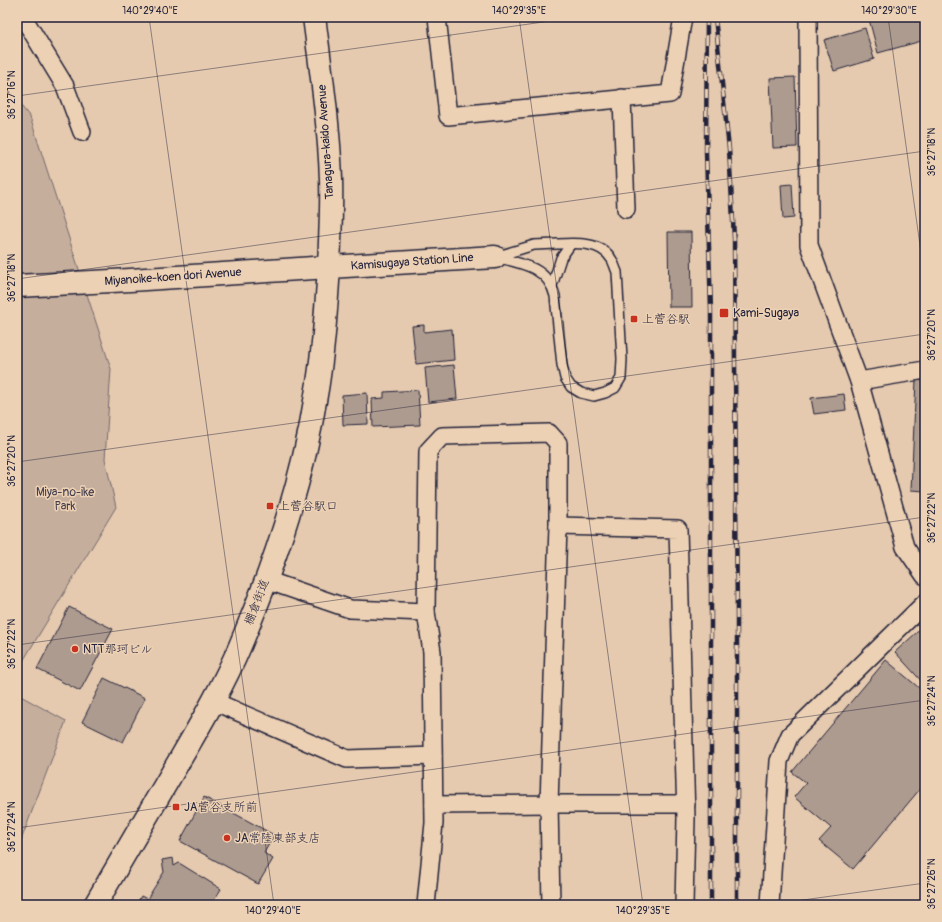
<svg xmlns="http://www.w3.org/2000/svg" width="942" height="922" viewBox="0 0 942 922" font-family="Pangolin,'Klee One',sans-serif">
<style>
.green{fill:#c5ae9c;stroke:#74686c}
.water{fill:#9b8983;stroke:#6b6066}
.building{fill:#ae9b8f;stroke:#22223b}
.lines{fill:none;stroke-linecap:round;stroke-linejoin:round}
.service-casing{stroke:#22223b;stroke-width:12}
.minor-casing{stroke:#22223b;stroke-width:20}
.tertiary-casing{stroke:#22223b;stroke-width:25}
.secondary-casing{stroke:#22223b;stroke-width:25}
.service{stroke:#edd1b4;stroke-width:9}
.minor{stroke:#edd1b4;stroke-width:17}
.tertiary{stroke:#edd1b4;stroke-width:22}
.secondary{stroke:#edd1b4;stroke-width:22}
.rail-casing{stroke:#22223b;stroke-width:4.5}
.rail{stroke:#edd1b4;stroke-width:3;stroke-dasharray:9;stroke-linecap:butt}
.ticks{fill:none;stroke:#22223b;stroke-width:1;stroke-opacity:0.45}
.poi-dot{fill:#c8321e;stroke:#edd1b4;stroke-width:1.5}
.labels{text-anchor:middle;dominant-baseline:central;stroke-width:3;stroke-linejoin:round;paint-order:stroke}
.street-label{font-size:12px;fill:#22223b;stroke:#edd1b4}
.poi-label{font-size:12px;fill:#22223b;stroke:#edd1b4;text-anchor:start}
.park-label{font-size:12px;fill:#433e4e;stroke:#edd1b4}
.neatline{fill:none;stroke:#22223b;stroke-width:1.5}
.ticks-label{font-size:10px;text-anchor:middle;fill:#22223b}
</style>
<rect width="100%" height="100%" fill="#e5caaf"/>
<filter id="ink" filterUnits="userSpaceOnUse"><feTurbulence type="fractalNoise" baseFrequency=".025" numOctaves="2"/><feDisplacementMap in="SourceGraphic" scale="8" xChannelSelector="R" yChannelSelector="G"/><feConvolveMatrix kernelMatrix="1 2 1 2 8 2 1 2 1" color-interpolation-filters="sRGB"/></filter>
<g filter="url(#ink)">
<g class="green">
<polygon points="17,101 30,117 111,369 105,459 116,507 17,671"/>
<polygon points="17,694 66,721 17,851"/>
</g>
<polygon class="water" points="17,173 19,175 21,227 17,228"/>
<g class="building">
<polygon points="877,17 920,17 925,40 878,53 869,19"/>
<polygon points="865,28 874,59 834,71 824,40"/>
<polygon points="795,77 797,147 773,148 770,78"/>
<polygon points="792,184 794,218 783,219 781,185"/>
<polygon points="668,232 691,232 692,307 669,307"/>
<polygon points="424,325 424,332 452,329 454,360 416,364 412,326"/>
<polygon points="454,365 457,399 428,402 425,368"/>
<polygon points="916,380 925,381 925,491 911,490"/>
<polygon points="418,390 420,425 373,427 372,399 384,398 384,392"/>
<polygon points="367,393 368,424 343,425 342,395"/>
<polygon points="844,394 846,410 814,414 811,398"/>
<polygon points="69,607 113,629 80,691 37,669"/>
<polygon points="925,625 925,685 895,652"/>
<polygon points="886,660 925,693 925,783 853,869 819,841 831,828 794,797 806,783 792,772"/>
<polygon points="104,678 145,698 123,742 82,722"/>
<polygon points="204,797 274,835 264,853 273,859 258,884 180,841"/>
<polygon points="173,858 174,866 179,863 221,889 211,905 136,905 141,896 147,899 164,872 162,860"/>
</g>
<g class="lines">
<defs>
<g id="service">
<path d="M557,244C575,243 602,241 612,260C614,263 615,268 617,272L622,359L621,378L615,388L605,393L594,396L581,393L571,387L565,378L562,365L555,296C548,267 521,263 495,257L534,245Z"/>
<polyline points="552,286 561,258 571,244"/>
</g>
<g id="minor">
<polyline points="23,17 65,86 82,132"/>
<polyline points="437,17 448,116 670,94 683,17"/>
<polyline points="808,17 809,245 859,381 905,547 925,576"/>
<polyline points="622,98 626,209"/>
<polyline points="859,381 925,370"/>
<polyline points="266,580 350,609 426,612 428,451 442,436 549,433 558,443 558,526 678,529 686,818 684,905"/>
<polyline points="426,612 432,652 434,823 426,905"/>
<polyline points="213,701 347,759 433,756"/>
<polyline points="434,805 549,804 558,526"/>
<polyline points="551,905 549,804 686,804"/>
<polyline points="770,905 779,761 790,735 925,603"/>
</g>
<path id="tertiary" d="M17,286L130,280L329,267C330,238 332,208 331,179C329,125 321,71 314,17"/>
<path id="secondary" d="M95,905C124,855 153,806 182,756C203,720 224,684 240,646C273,568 302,485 315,401C323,357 326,312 329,267L495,257"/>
</defs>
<use href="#service" class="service-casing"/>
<use href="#minor" class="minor-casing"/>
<use href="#tertiary" class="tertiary-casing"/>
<use href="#secondary" class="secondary-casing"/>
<use href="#service" class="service"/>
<use href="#minor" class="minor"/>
<use href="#tertiary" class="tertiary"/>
<use href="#secondary" class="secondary"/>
<defs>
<g id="rail">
<polyline points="707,17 706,152 711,310 711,905"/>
<polyline points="715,17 729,149 734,238 737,618 737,905"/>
</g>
</defs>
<use href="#rail" class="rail-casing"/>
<use href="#rail" class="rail"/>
</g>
</g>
<path class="ticks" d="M149,17L274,905M519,17L643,905M888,17L925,281M17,96L579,17M17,279L925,151M17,462L925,334M17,645L925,517M17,828L925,700M767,905L925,883"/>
<g class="poi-dot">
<rect x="719" y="308" width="10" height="10" rx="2"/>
<rect x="630" y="315" width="8" height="8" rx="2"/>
<rect x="266" y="502" width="8" height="8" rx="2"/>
<circle cx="75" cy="649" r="4"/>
<rect x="172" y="803" width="8" height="8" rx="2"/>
<circle cx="227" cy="838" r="4"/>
</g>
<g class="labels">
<g class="street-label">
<text transform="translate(326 142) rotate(-94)">Tanagura-kaido Avenue</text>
<text transform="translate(412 262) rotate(-4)">Kamisugaya Station Line</text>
<text transform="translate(173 277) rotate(-4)">Miyanoike-koen dori Avenue</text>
<text transform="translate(257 602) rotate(-69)">棚倉街道</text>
</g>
<g class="poi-label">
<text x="733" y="313">Kami-Sugaya</text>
<text x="642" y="319">上菅谷駅</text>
<text x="278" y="506">上菅谷駅口</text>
<text x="83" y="649">NTT那珂ビル</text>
<text x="184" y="807">JA菅谷支所前</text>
<text x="235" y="838">JA常陸東部支店</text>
</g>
<g class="park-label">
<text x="65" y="492">Miya-no-ike<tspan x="65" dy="14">Park</tspan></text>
</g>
</g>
<rect width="942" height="922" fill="none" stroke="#edd1b4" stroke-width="44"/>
<rect x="22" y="22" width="898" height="878" class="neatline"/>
<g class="ticks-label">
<text x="150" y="14">140°29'40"E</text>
<text x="519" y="14">140°29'35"E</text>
<text x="889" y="14">140°29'30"E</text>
<text transform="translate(11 95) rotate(-90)" y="4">36°27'16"N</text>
<text transform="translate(931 152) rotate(-90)" y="4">36°27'18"N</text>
<text transform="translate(11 278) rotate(-90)" y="4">36°27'18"N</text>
<text transform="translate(931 335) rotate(-90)" y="4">36°27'20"N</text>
<text transform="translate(11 461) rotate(-90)" y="4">36°27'20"N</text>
<text transform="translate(931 518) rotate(-90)" y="4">36°27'22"N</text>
<text transform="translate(11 644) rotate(-90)" y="4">36°27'22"N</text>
<text transform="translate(931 701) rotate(-90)" y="4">36°27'24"N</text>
<text transform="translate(11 827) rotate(-90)" y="4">36°27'24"N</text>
<text transform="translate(931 884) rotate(-90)" y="4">36°27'26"N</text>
<text x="273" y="914">140°29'40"E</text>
<text x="643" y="914">140°29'35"E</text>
</g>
</svg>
